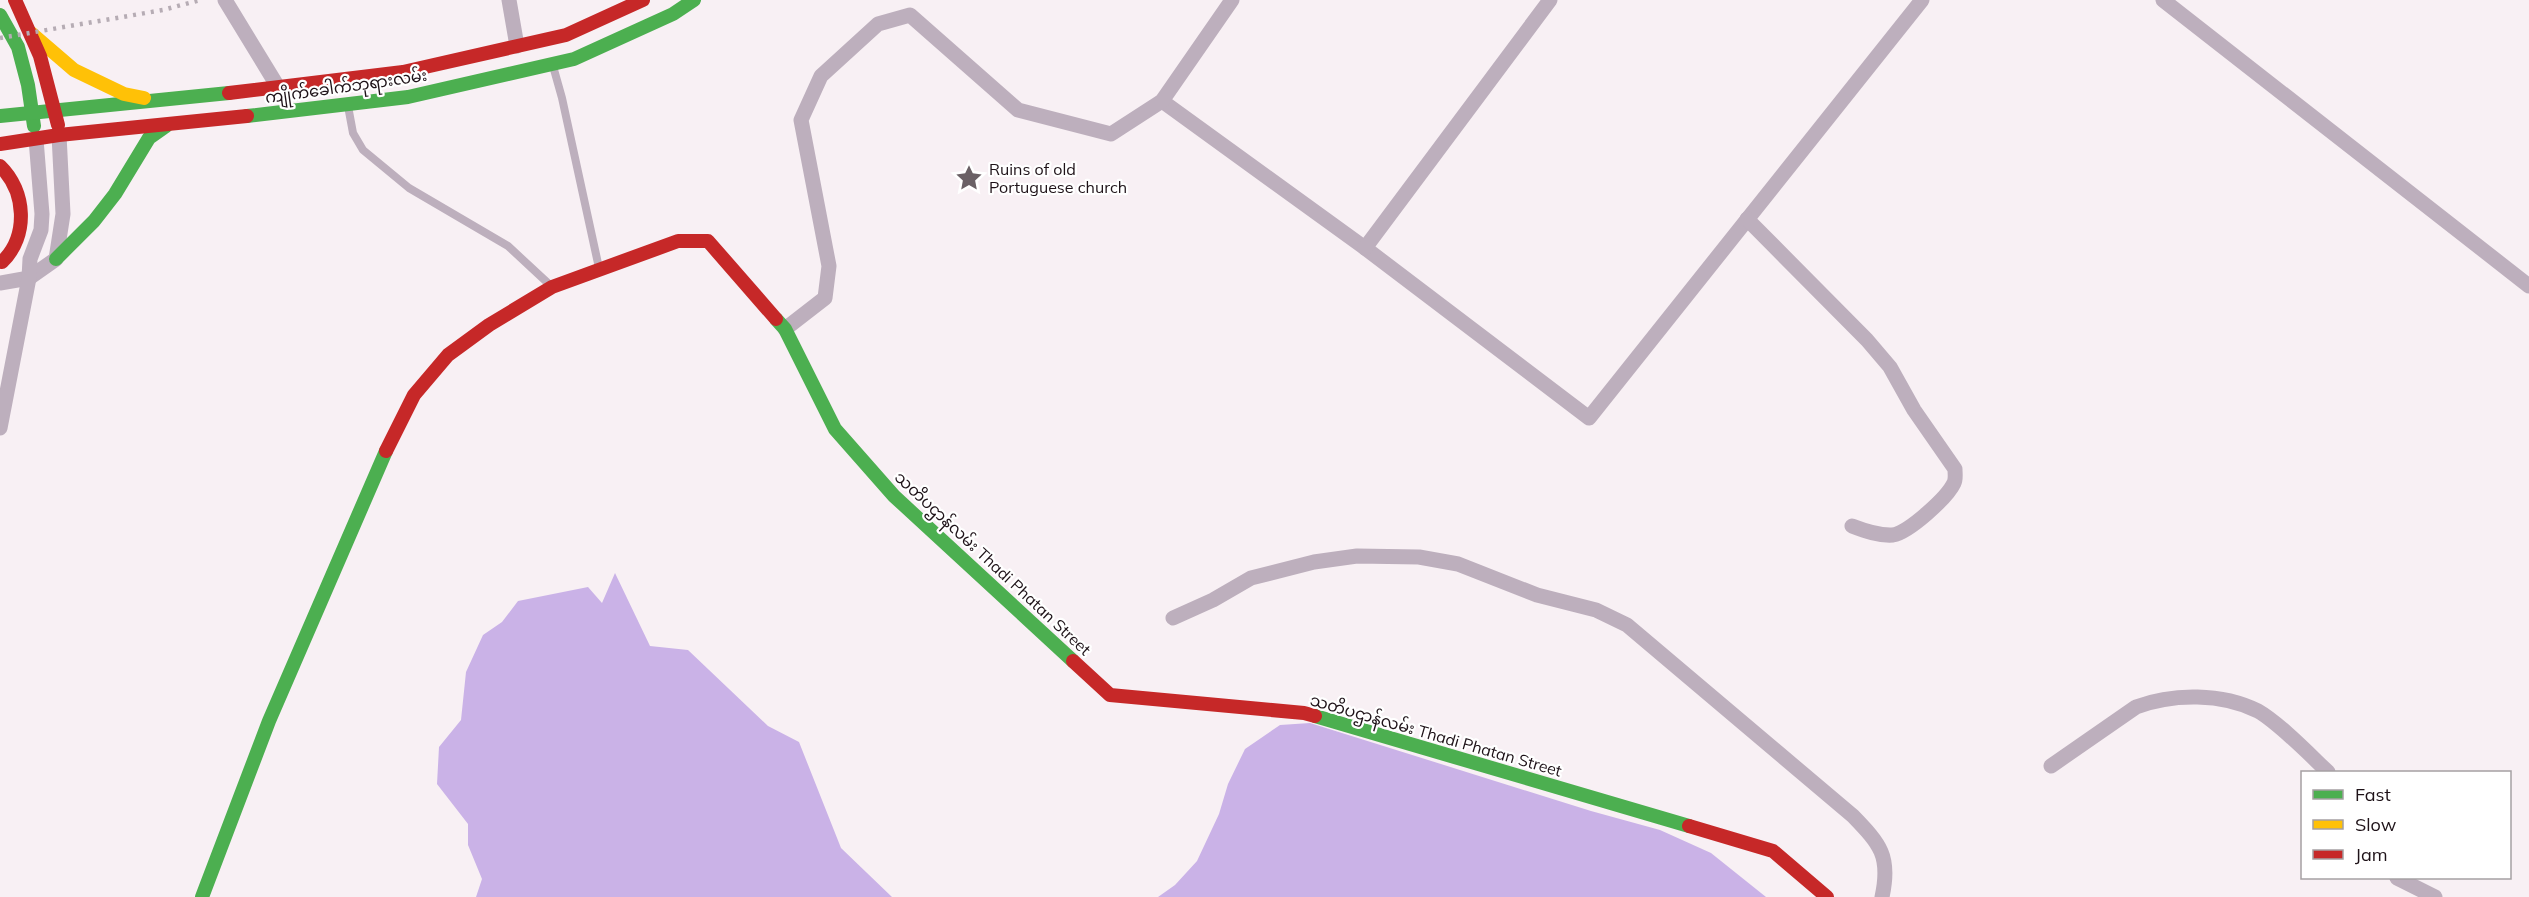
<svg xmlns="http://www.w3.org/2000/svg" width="2529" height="897" viewBox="0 0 2529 897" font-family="Mulish,'Noto Sans Myanmar',sans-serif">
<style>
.water{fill:#cab2e7}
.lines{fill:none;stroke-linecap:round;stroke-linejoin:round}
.lane{stroke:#bdafbd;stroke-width:8}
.street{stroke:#bdafbd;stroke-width:15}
.fast{stroke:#4caf50;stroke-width:14}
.slow{stroke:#ffc107;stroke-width:14}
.jam{stroke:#c62828;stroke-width:14}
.rail{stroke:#b6acb4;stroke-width:4.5;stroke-dasharray:3 6;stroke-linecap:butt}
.labels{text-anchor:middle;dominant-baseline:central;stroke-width:4.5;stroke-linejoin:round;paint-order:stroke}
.street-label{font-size:16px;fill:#1e1218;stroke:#fff}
.poi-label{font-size:16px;fill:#1e1218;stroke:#fff;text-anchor:start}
</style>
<rect width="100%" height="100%" fill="#f8f0f4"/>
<g class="water">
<polygon points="615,573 650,646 688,650 768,726 799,742 841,848 892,897 476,897 482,879 468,845 468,824 437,784 439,747 461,720 466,672 483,635 502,622 518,601 588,587 602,603"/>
<polygon points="1310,723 1591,811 1660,830 1711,853 1766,897 1158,897 1175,885 1197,861 1219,814 1228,784 1245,749 1280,725"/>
</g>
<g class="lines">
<g class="lane">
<polyline points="553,66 562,98 599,268"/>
<polyline points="348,106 353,133 363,150 409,188 508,246 550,285"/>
</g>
<g class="street">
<polyline points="225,0 278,87"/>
<polyline points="509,0 517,46"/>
<polyline points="2163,0 2529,286"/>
<polyline points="1162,101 1365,248 1589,418 1922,0"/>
<path d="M1747,219L1867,340L1890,367L1914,410L1955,469C1955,474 1956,479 1954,483C1947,498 1909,532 1893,535C1879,536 1865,531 1852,526"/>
<polyline points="1365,248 1550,0"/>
<polyline points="0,283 29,278 56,259 63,214 59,135"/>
<polyline points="785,329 825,298 829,266 801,120 821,76 878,24 910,15 1018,110 1111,134 1162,101 1232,0"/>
<polyline points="0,428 29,278 30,259 41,230 42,214 36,139"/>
<path d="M1173,618L1213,600L1251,578L1314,562L1357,556L1419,557L1458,564L1537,595L1596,610L1627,625L1853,816C1880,844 1891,856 1882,897"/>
<path d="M2051,766L2136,707C2173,693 2222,693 2258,711C2279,723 2310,755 2328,772"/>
<polyline points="2397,878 2435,897"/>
</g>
<g class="fast">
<polyline points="0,15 18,47 28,85 34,126"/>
<polyline points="0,116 229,93"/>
<polyline points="247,116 408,97 574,59 673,14 694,0"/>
<polyline points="56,259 94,221 115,194 149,138 166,126"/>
<polyline points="776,319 785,329 835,429 894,496 1073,661"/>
<polyline points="1315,716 1689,826"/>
<polyline points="202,897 269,721 386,451"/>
</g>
<polyline class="slow" points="31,33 74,70 124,94 144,98"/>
<g class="jam">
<polyline points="15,0 40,56 58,125"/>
<polyline points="229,93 403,72 566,35 643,0"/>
<polyline points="0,144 59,135 247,116"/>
<path d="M0,166C26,191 29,236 2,262"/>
<polyline points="386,451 414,395 448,355 489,325 552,287 678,241 708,241 776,319"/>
<polyline points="1073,661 1110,695 1304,713 1315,716"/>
<polyline points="1689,826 1773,851 1827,897"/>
</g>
<polyline class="rail" points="0,38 163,10 200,0"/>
</g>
<defs>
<symbol id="sight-bare" viewBox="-9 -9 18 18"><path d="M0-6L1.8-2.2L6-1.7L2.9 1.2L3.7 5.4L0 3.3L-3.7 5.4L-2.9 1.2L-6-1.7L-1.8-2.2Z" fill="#6a6065" stroke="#fff" stroke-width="2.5" paint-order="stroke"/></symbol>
</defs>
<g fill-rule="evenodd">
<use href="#sight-bare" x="950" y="159" width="38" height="38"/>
</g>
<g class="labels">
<g class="street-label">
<text transform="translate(346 86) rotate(-8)">ကျိုက်ခေါက်ဘုရားလမ်း</text>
<text transform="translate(993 563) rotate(43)">သတိပဌာန်လမ်း Thadi Phatan Street</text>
<text transform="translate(1436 735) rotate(16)">သတိပဌာန်လမ်း Thadi Phatan Street</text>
</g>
<g class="poi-label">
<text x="989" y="169">Ruins of old<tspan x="989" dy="18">Portuguese church</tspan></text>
</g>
</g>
<rect x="2301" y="771" width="210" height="108" fill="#ffffff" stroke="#a5a0a3" stroke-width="1.5"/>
<rect x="2313" y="790" width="30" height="9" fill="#4caf50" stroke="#a5a0a3" stroke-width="1.5"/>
<text x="2355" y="801" font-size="18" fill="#1e1218">Fast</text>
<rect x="2313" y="820" width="30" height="9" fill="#ffc107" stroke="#a5a0a3" stroke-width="1.5"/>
<text x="2355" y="831" font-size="18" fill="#1e1218">Slow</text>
<rect x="2313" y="850" width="30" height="9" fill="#c62828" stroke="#a5a0a3" stroke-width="1.5"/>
<text x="2355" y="861" font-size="18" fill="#1e1218">Jam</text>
</svg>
